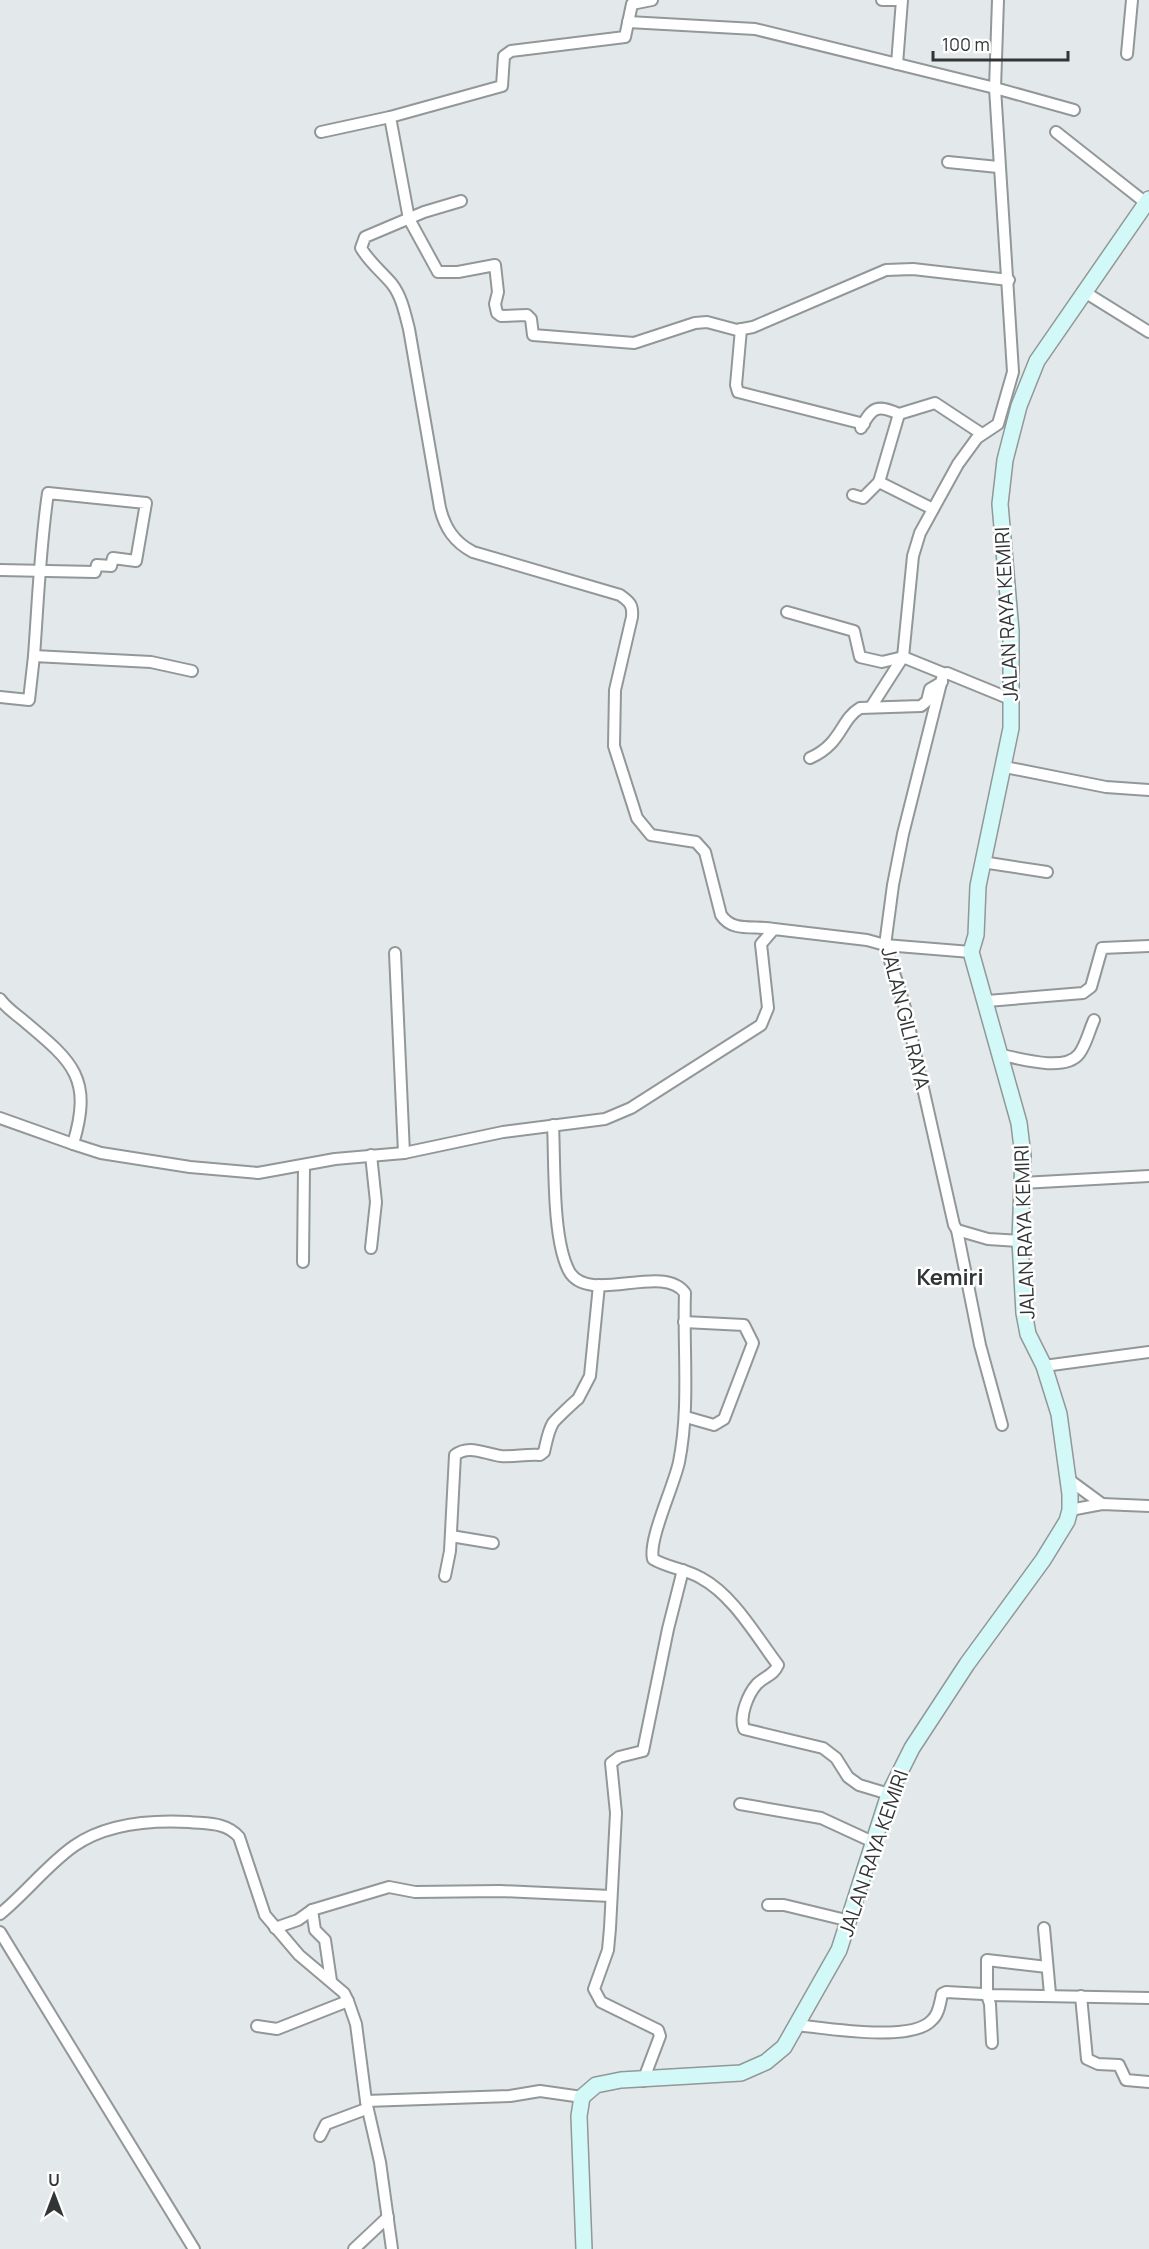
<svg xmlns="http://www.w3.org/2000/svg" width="1149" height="2249" viewBox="0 0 1149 2249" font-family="Manrope,sans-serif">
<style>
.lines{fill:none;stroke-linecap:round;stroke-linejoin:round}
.street-casing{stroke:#929798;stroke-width:14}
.secondary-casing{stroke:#929798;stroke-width:18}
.street{stroke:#fff;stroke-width:10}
.secondary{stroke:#d2f9f8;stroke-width:15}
.labels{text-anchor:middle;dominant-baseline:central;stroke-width:5;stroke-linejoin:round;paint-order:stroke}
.street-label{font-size:20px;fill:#323435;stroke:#fff}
.quarter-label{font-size:22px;font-weight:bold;fill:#323435;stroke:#fff}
</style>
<rect width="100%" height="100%" fill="#e3e9ea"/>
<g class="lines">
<defs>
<g id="street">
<polyline points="652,0 632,4 625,37 511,51 504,56 502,86 390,117 409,219 438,272 458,272 495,265 498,292 495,304 497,313 501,316 527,315 531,319 533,335 634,343 695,323 707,322 737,330 753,327 886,270 913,269 1009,280"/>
<polyline points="882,0 897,0"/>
<polyline points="628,22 755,29 995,88 1074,110"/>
<polyline points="1127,54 1132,0"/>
<polyline points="897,64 902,0"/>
<polyline points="321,132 390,117"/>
<polyline points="1056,132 1146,203"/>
<polyline points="948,162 998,167"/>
<path d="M461,201L424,212L365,237L361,248C370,263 381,271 392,284C402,297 405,314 409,329L440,508C445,528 454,542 473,552L620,595C630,602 633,605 632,617L615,690L614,746L637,818L651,835L696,842L705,852L721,915C733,933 754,925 774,929"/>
<polyline points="1083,291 1149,332"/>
<polyline points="741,329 736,385 738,392 864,424"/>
<path d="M861,428C872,407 877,404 899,414L935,403L982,434"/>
<polyline points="879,482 899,414"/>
<polyline points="853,495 863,498 879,482 933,509"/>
<path d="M0,570L95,572L97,565L111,566L113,558L136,561L146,503L48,493C40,547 38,602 34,656"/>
<polyline points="787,612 854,631 860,657 882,662 903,657 945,674"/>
<polyline points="0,697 29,700 34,656 151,662 192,671"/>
<polyline points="1013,700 947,673 943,675 903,834 893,885 885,945 904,1004 954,1225 957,1230 988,1239 1020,1241"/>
<polyline points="871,707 903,657 913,556 920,533 958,464 977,438 998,424 1013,372 995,88 998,0"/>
<path d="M810,758C842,744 840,720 860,708L921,706L927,701L930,689L942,682"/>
<polyline points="1005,767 1106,787 1149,790"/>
<polyline points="982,862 1047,872"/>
<polyline points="395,953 404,1153"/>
<path d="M0,999C6,1008 16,1014 24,1021C73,1062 93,1078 73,1144L101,1153L190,1167L258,1173L335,1159L404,1153L503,1132L605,1119L631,1108L761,1025L768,1008L761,944L774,929L867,940L885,945L971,952"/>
<polyline points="987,1001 1083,993 1091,987 1102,948 1149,946"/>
<path d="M1002,1055C1021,1059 1065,1072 1079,1054C1086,1045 1089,1031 1094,1020"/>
<polyline points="0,1118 73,1144"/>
<path d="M553,1125C555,1163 552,1239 569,1271C588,1306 663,1262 685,1293C683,1349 690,1407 679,1462C674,1486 648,1540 653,1559C668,1568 686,1569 701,1578C733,1595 756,1636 778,1665C774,1675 764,1677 757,1684C748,1694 739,1716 744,1729L823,1748L836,1758L848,1777L859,1785L889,1794"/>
<polyline points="371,1155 376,1202 371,1248"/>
<polyline points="1022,1183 1149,1176"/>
<polyline points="957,1230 980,1345 1002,1425"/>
<polyline points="303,1262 304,1167"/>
<polyline points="684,1322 744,1325 753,1343 724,1419 714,1425 686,1417"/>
<polyline points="1044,1366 1149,1352"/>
<polyline points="1068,1479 1102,1504"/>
<polyline points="1070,1510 1102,1504 1149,1506"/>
<polyline points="451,1536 493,1543"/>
<path d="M445,1576L450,1551L455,1455C469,1444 485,1454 501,1456C513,1457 527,1454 540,1455L544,1452C546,1444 548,1431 553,1423C555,1420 576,1400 578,1399L590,1376L599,1285"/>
<polyline points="740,1804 821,1818 873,1842"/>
<polyline points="768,1905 784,1905 850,1921"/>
<polyline points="312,1910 315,1930 325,1940 331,1981"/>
<path d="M0,1914C26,1893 47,1865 74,1846C107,1823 151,1820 189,1822C208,1824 226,1822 239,1837L265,1915L299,1955L344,1993L348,2001"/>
<polyline points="275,1928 298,1920 312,1910 389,1887 415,1892 500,1891 611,1896"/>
<polyline points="1044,1928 1050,1994"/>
<polyline points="0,1932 194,2249"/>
<polyline points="1047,1967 987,1960 987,1995 1149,1998"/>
<polyline points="1081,1996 1087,2059 1098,2064 1119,2065 1126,2080 1149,2082"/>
<path d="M796,2025C826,2028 912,2043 932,2020C939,2014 940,2003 942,1994L946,1992L983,1994L987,1995L990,2004L992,2043"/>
<polyline points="257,2026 277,2029 348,2001 356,2024 366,2101 510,2096 540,2091 582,2097"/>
<polyline points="643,2081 660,2036 658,2030 601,2002 594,1989 608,1950 610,1928 616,1813 611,1763 619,1757 643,1751 668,1629 683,1570"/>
<polyline points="366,2101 380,2162 392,2249"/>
<polyline points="320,2136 326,2124 366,2109"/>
<polyline points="354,2249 388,2217"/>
</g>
<polyline id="secondary" points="584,2249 579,2116 582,2097 596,2085 621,2080 741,2073 766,2062 784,2047 839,1950 889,1794 912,1748 967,1664 1043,1560 1067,1521 1070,1510 1070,1494 1059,1414 1044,1366 1028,1334 1024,1313 1020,1241 1023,1156 1019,1123 971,952 976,935 978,886 1011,728 1011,631 1000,504 1005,460 1019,406 1037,361 1149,199"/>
</defs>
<use href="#street" class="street-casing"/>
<use href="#secondary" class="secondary-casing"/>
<use href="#street" class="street"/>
<use href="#secondary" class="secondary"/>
</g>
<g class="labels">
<g class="street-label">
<text transform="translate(1006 614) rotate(-93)">JALAN RAYA KEMIRI</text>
<text transform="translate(906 1018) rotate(76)">JALAN GILI RAYA</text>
<text transform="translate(1024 1232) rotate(-92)">JALAN RAYA KEMIRI</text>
<text transform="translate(873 1853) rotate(-71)">JALAN RAYA KEMIRI</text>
</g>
<g class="quarter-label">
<text x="950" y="1277">Kemiri</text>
</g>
</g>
<g transform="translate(54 2195)" stroke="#ffffff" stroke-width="4.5" paint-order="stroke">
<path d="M0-4.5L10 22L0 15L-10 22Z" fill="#323435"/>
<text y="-9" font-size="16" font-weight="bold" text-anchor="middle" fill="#323435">U</text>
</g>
<path d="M933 51v9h135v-9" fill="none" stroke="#323435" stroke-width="3"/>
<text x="942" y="51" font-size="18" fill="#323435" stroke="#ffffff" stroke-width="4.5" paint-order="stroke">100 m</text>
</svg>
